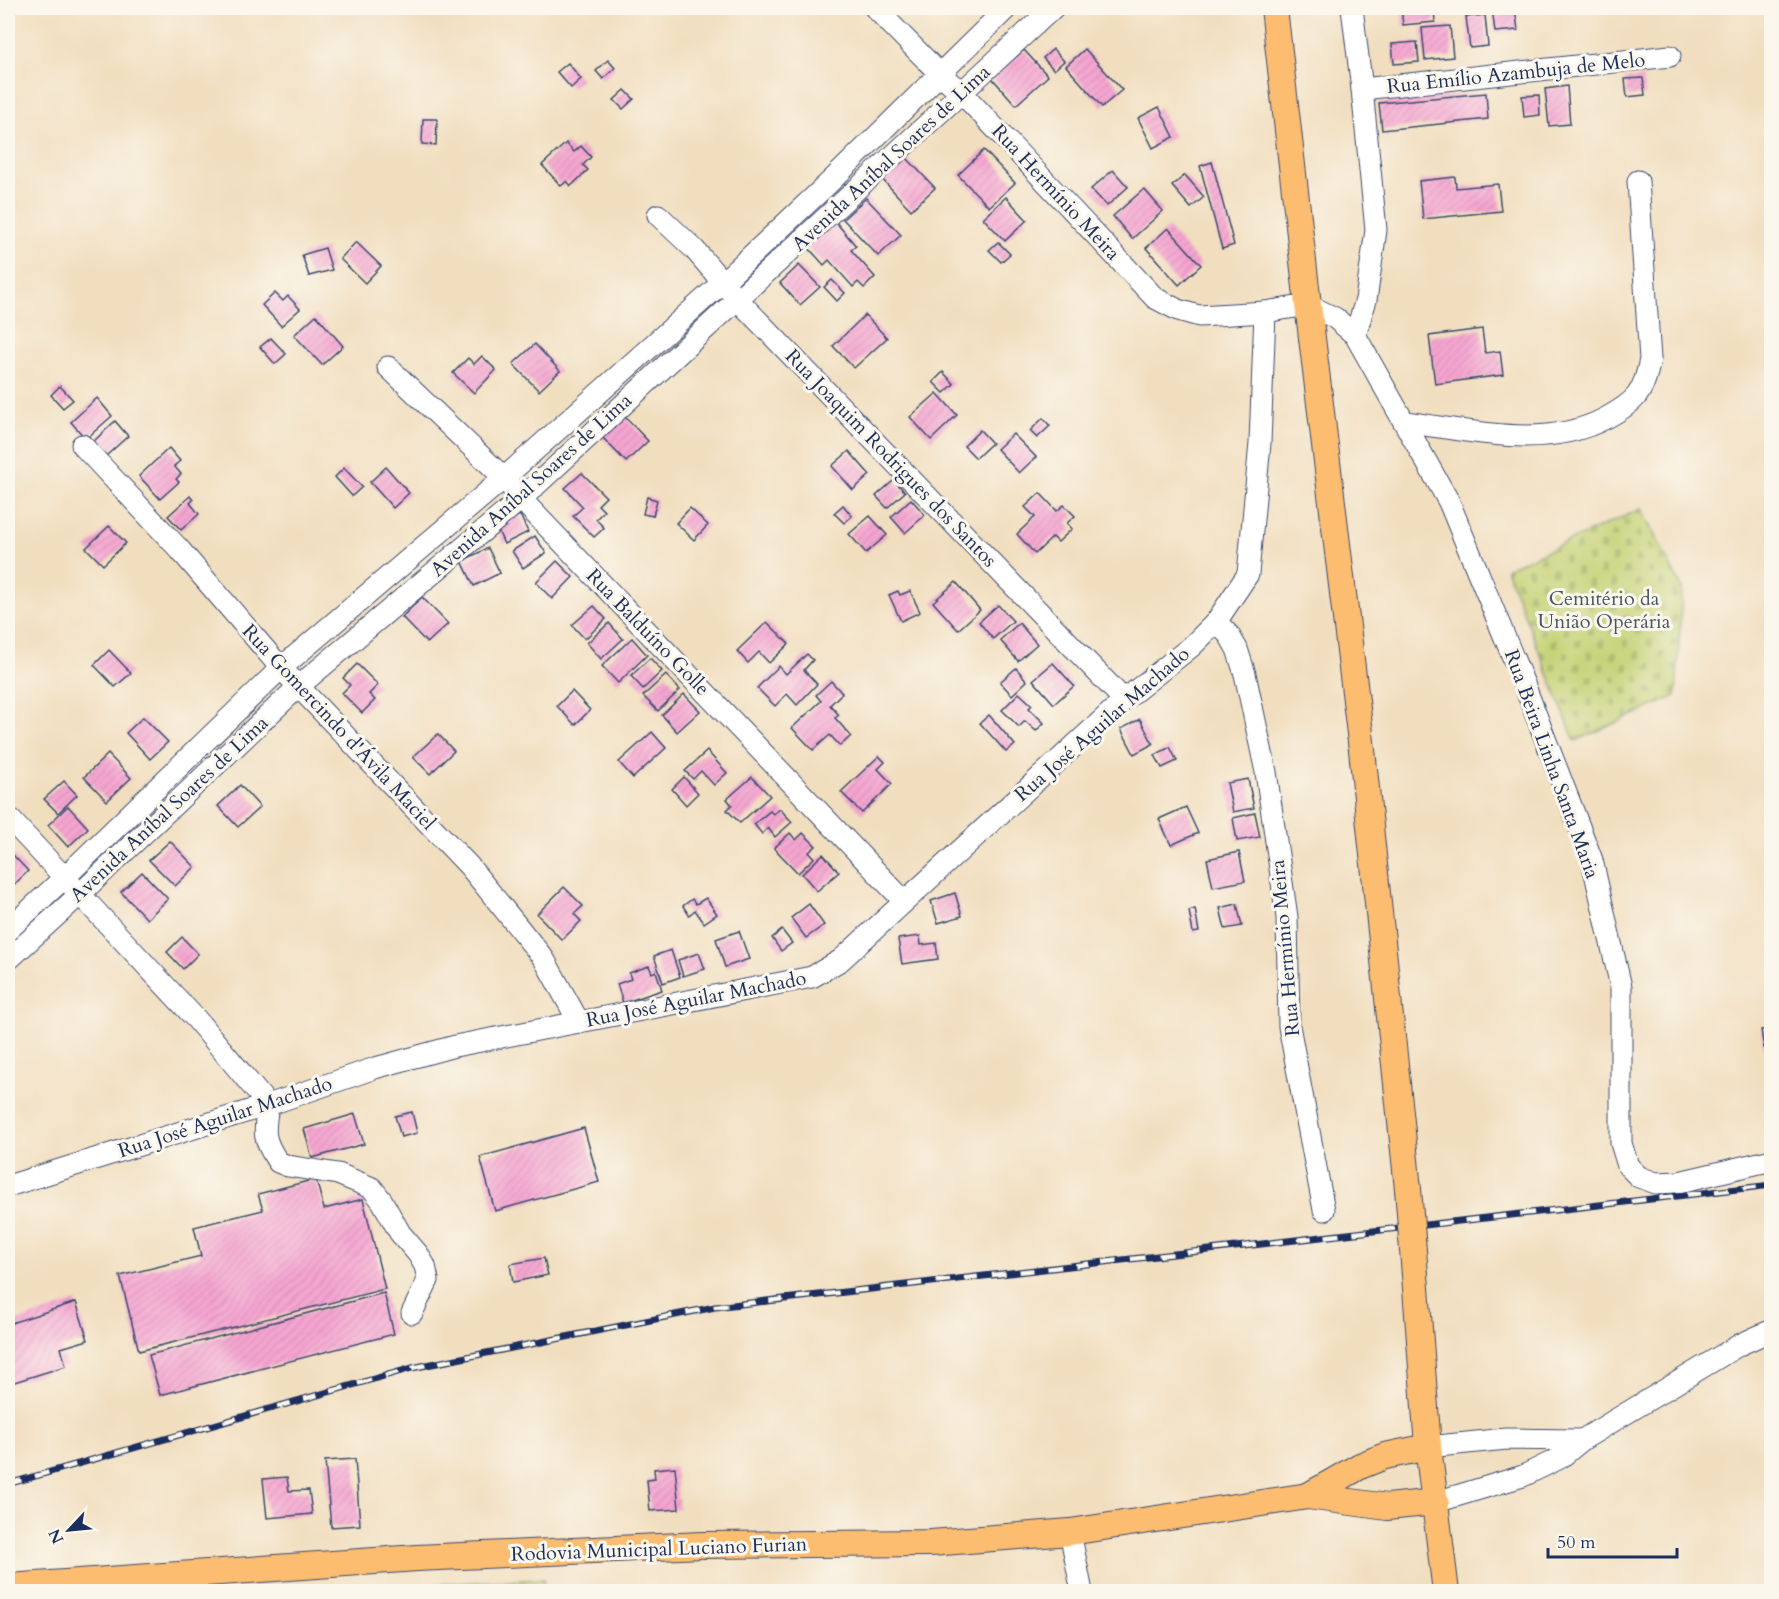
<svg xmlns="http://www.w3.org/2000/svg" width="1779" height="1599" viewBox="0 0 1779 1599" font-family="Cardo,serif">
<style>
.cemetery{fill:url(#cemetery-stones);stroke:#708069;stroke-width:1.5}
.building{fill:url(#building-hatch)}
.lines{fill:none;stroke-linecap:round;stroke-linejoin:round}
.minor-casing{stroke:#3b496d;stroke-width:23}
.major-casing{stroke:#3b496d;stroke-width:28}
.minor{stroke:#fff;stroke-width:21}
.major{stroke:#fcbd6f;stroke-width:26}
.rail-casing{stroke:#1b2f5e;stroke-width:7}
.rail{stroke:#fbf7ec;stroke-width:4.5;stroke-dasharray:14;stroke-linecap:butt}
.major-bridge-casing{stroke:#3b496d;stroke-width:28;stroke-linecap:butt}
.major-bridge{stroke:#fcbd6f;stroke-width:26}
.labels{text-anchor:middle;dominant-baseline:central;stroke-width:6;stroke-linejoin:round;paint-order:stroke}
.street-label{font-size:20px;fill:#1b2f5e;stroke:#fbf7ec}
.park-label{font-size:20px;fill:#455864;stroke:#fbf7ec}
</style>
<defs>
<pattern id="cemetery-stones" width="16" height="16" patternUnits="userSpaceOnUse" patternTransform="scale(1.5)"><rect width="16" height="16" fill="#c4d274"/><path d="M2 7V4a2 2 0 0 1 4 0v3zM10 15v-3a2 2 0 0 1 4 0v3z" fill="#a8b567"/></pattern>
<pattern id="building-hatch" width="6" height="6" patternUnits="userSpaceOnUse" patternTransform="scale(1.5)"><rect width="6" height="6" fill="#f6a6d1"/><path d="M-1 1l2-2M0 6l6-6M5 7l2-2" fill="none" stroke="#d28fb6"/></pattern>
</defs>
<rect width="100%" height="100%" fill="#fbf7ec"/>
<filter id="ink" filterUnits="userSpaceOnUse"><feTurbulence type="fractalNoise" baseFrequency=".0167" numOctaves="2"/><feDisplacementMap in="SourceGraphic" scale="12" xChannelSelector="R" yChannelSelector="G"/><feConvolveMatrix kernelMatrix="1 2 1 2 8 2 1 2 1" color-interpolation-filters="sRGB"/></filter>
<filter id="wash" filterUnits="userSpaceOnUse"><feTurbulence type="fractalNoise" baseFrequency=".008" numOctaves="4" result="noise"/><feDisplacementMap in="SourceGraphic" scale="24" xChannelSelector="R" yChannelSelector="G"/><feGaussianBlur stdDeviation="1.35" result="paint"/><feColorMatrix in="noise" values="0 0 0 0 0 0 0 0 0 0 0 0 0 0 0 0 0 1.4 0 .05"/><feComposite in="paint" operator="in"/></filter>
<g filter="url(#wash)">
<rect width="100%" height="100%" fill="#f1debf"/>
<g class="cemetery">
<polygon points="1641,509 1682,588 1676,696 1575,741 1506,569"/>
<polygon points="543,1579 545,1591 435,1591 435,1584"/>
</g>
<g id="blocks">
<g class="building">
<polygon points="1401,8 1434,8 1435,22 1403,25"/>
<polygon points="1492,8 1515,8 1518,30 1495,32"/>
<polygon points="1485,15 1488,46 1470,48 1466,17"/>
<polygon points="1450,26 1453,57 1425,60 1422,28"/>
<polygon points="1417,42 1419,62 1394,64 1392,44"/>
<polygon points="1053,49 1064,61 1054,70 1043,58"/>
<polygon points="1085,49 1122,90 1102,107 1066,66"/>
<polygon points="1024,50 1048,76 1016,105 992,78"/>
<polygon points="608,60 615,68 603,79 596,71"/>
<polygon points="568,63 581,79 571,88 557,72"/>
<polygon points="1643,78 1645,95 1627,97 1625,79"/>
<polygon points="1567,86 1570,124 1549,126 1545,89"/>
<polygon points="625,90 634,99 623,109 614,100"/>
<polygon points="1486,93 1488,119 1382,130 1379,103"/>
<polygon points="1539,95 1540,115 1524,117 1522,96"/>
<polygon points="1159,107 1174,137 1153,148 1138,118"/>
<polygon points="423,119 437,119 436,145 422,144"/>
<polygon points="566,143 574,152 581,146 591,157 583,165 588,170 571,186 567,181 561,186 542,165"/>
<polygon points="984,150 1015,183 989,207 958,175"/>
<polygon points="904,155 935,188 911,210 881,178"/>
<polygon points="1212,162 1234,245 1222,249 1200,166"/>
<polygon points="1113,170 1128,187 1107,206 1091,189"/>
<polygon points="1185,175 1204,197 1191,208 1172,186"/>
<polygon points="1455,177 1456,188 1498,184 1501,211 1423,219 1419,181"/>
<polygon points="1144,189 1163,211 1132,239 1113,216"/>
<polygon points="1006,197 1027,220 1005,241 983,218"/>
<polygon points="866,198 901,235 878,256 843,219"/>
<polygon points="834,220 856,246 851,250 875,277 864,288 858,282 853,287 829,260 824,265 806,245"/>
<polygon points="1168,228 1201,265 1179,285 1146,248"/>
<polygon points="356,242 381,266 365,283 340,259"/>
<polygon points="998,242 1010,254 1001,262 989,250"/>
<polygon points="325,248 332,270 309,276 302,255"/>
<polygon points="799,265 820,287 800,305 780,283"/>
<polygon points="832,280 845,293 837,301 824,287"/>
<polygon points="275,293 283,301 288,296 300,309 281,326 262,305"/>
<polygon points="316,315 343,346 322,365 294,335"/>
<polygon points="865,315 887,338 854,368 833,346"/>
<polygon points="1482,329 1485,353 1500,351 1503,375 1435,384 1429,336"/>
<polygon points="271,338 286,354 275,364 260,347"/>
<polygon points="535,344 560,371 539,391 513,364"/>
<polygon points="482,356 496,370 474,393 453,373 468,358 474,364"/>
<polygon points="943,372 954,384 944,393 933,382"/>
<polygon points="60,386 73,400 63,408 51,395"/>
<polygon points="937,393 957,415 931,440 910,417"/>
<polygon points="97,398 112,416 86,439 71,422"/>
<polygon points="623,415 648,441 626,462 601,436"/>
<polygon points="1043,418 1050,426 1037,438 1030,431"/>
<polygon points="115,421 128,436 106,456 93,442"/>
<polygon points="980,430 992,443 976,458 964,446"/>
<polygon points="1013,434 1036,457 1019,473 997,449"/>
<polygon points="169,448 180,461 174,466 181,474 176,479 179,482 160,499 139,476"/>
<polygon points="849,451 870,475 853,490 832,466"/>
<polygon points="386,467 409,493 393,508 370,482"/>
<polygon points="344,468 362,487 352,496 335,477"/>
<polygon points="582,473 606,497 598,505 604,511 596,519 604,528 594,537 573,516 583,507 565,488"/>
<polygon points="894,480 905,492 887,508 876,496"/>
<polygon points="1040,493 1057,511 1064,505 1075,516 1067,523 1072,529 1058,542 1053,537 1035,554 1017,534 1035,517 1025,507"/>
<polygon points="190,496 193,500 190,503 199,514 181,530 168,516"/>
<polygon points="647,497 657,500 653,516 643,514"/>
<polygon points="911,499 925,515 905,533 891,517"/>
<polygon points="843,505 852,516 844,523 834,513"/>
<polygon points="690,508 708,525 694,540 676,523"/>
<polygon points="520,515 528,532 504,544 496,526"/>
<polygon points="870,516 887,535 866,553 849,534"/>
<polygon points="109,526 126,543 103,565 86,548"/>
<polygon points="535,536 546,553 523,568 512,551"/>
<polygon points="488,548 500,573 474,586 462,561"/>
<polygon points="557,561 573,577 552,599 536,582"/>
<polygon points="956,582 980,610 958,630 933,602"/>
<polygon points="898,591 900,595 910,591 920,612 901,621 889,595"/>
<polygon points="422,597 448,624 427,643 402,617"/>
<polygon points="998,605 1013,621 993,639 979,622"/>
<polygon points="594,606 606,619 585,639 572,625"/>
<polygon points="767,622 789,644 769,663 759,652 748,663 737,651"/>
<polygon points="609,623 623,639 601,659 587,643"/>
<polygon points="1019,623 1037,644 1018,661 1000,640"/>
<polygon points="632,638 647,655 618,683 602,666"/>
<polygon points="109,650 131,673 115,687 94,665"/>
<polygon points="807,654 813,660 804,670 817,684 797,705 787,694 775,706 757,688 779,666 786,674"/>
<polygon points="650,658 662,671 643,689 631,676"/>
<polygon points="1053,663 1074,686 1054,704 1033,680"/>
<polygon points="357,664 378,685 369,694 375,700 362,713 342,693 350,685 343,678"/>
<polygon points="1016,668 1027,681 1012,695 1000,682"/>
<polygon points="666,675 680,690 658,711 643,696"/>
<polygon points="831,681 842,693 830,705 839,715 835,718 851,736 840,746 830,735 813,750 792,728 821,701 816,695"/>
<polygon points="572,691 590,710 575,725 557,706"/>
<polygon points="1019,693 1032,705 1029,708 1044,723 1036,731 1025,721 1019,727 1002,710"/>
<polygon points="684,694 700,711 677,732 662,715"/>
<polygon points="989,715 1015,745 1006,752 980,723"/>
<polygon points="143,717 168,742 150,759 126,733"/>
<polygon points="1140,719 1153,744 1134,754 1121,729"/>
<polygon points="652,732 666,748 633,778 619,762"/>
<polygon points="438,734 454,751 430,774 413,757"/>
<polygon points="1170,747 1177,761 1162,768 1155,755"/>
<polygon points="707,751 727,773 714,785 701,771 693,779 685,771"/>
<polygon points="108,754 131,778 107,801 84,777"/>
<polygon points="879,756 885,762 878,769 892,784 862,813 841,792"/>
<polygon points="684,777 698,793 686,805 672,789"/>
<polygon points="752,777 770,796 740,823 727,810 732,805 727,799"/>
<polygon points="1248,779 1254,808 1233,812 1227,783"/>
<polygon points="64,781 77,795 58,813 44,799"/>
<polygon points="240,785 260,807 238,827 218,806"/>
<polygon points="68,806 88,828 68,847 48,825"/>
<polygon points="1186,807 1198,833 1171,845 1159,819"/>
<polygon points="780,809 792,822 775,837 768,828 762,834 754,824 770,811 773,814"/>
<polygon points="1255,813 1260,837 1237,841 1233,818"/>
<polygon points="790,833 796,840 803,833 816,846 809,852 814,858 798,873 774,848"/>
<polygon points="170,841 195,867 175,886 149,860"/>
<polygon points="1239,852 1245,881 1213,887 1207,859"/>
<polygon points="823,854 839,872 817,891 802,874"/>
<polygon points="13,855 28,871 12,887 8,882 8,860"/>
<polygon points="142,872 168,899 147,919 121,892"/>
<polygon points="564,887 583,906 574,914 581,921 562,940 537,914"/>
<polygon points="955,893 962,916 938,923 931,901"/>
<polygon points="706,898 717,914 704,923 695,910 689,915 683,906 692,899 696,904"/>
<polygon points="809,904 824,925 806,938 791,918"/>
<polygon points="1237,904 1242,926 1225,929 1220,908"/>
<polygon points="1195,909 1199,932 1193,933 1189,911"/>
<polygon points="782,930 792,943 781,951 772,938"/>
<polygon points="739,931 749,959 725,967 716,939"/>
<polygon points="920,936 921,945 936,943 938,959 902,964 898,939"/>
<polygon points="182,937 198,954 183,969 167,952"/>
<polygon points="671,950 680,977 663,983 654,956"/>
<polygon points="699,953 705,969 683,976 678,960"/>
<polygon points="649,966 652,973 656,971 662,990 623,1003 617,984 631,979 629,973"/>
<polygon points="1768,1029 1771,1047 1764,1048 1761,1030"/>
<polygon points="412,1112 417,1133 401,1137 395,1116"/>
<polygon points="355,1114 364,1144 312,1158 304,1129"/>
<polygon points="584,1128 599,1182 495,1211 480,1157"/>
<polygon points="316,1179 324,1209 363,1199 385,1289 139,1351 120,1276 201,1256 194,1227 263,1210 258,1194"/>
<polygon points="544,1258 548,1275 513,1282 510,1264"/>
<polygon points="384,1293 394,1334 160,1395 149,1355"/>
<polygon points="76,1302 88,1340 61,1348 66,1366 8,1384 8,1324"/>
<polygon points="355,1459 360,1525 331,1527 325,1461"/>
<polygon points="675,1467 679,1509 650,1511 647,1480 655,1479 654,1469"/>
<polygon points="287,1477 289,1491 309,1490 312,1514 267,1518 263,1479"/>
</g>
</g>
</g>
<g filter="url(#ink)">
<use href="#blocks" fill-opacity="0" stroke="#3b496d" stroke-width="1.5"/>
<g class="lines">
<defs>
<g id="minor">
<polyline points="875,8 940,74 962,93 1155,298 1178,310 1199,316 1265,312 1308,305 1335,318 1355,335 1449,502 1524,684 1592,860 1621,987 1621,1143 1628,1166 1639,1177 1656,1183 1679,1182 1772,1160"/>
<polyline points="1352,8 1362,89 1376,230 1366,300 1355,335"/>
<polyline points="1362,89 1670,56"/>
<polyline points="658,215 694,249 737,299 1124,700"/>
<polyline points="388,367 504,478 521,499 904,901"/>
<path d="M1404,422C1469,430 1545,451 1606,418C1636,402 1644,393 1650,359L1638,181"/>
<polyline points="82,445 180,550 281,668 469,866 544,959 579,1022"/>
<polyline points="1216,622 1229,635 1237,649 1245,674 1266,772 1287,917 1289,1026 1324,1210"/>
<path d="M8,817L197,1020L268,1105C264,1132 262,1138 278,1162L288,1166L338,1174L372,1188L382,1201L400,1233L418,1254L425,1266L428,1280L412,1313"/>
<polyline points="8,930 64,878 281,668 504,478 723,282 833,179 1007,8"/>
<polyline points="8,960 79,895 299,686 521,499 1053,8"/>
<polyline points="8,1186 268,1105 375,1068 455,1046 812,977 841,960 1124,700 1192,646 1216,622 1248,574 1260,443 1265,312"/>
<polyline points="1428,1447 1506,1439 1582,1440"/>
<polyline points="1436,1502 1523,1476 1560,1458 1582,1440 1739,1345 1772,1330"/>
<polyline points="1070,1532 1082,1592"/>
</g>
<g id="major">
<polyline points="1274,8 1308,305 1362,750 1408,1189"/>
<polyline points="1415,1275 1428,1447 1446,1592"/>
<polyline points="1308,1496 1360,1466 1385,1456 1428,1447"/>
<polyline points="8,1587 417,1558 702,1545 931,1543 1070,1532 1308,1496 1387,1507 1436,1502"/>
</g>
</defs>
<use href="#minor" class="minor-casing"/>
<use href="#major" class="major-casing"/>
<use href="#minor" class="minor"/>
<use href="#major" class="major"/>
<defs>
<polyline id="rail" points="8,1484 412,1368 715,1307 1772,1185"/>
</defs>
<use href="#rail" class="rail-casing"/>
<use href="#rail" class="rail"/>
<defs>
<polyline id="major-bridge" points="1408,1189 1415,1275"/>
</defs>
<use href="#major-bridge" class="major-bridge-casing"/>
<use href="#major-bridge" class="major-bridge"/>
</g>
</g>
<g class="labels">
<g class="street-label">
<text transform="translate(1516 73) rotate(-6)">Rua Emílio Azambuja de Melo</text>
<text transform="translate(891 158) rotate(-43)">Avenida Aníbal Soares de Lima</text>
<text transform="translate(1056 192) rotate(47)">Rua Hermínio Meira</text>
<text transform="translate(891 458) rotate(46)">Rua Joaquim Rodrigues dos Santos</text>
<text transform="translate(531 485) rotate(-42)">Avenida Aníbal Soares de Lima</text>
<text transform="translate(648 632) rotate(46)">Rua Balduíno Golle</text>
<text transform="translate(1102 724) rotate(-41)">Rua José Aguilar Machado</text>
<text transform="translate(339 727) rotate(47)">Rua Gomercindo d'Ávila Maciel</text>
<text transform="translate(1552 764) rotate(70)">Rua Beira Linha Santa Maria</text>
<text transform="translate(169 809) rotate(-43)">Avenida Aníbal Soares de Lima</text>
<text transform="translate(1285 948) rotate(-95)">Rua Hermínio Meira</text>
<text transform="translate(696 999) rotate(-11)">Rua José Aguilar Machado</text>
<text transform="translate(225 1117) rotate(-18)">Rua José Aguilar Machado</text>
<text transform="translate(659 1549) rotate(-2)">Rodovia Municipal Luciano Furian</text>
</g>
<g class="park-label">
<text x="1604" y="598">Cemitério da<tspan x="1604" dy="23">União Operária</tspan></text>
</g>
</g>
<rect width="1779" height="1599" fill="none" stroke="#fbf7ec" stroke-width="30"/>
<g transform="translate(69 1530) rotate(244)" stroke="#fbf7ec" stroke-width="4.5" paint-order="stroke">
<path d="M0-4.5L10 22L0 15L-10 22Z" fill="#1b2f5e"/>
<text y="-9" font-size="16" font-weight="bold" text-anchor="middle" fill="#1b2f5e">N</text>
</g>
<path d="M1548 1548v9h129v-9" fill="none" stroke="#1b2f5e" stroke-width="3"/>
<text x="1557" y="1548" font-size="18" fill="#1b2f5e" stroke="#fbf7ec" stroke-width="4.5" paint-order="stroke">50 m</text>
</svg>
